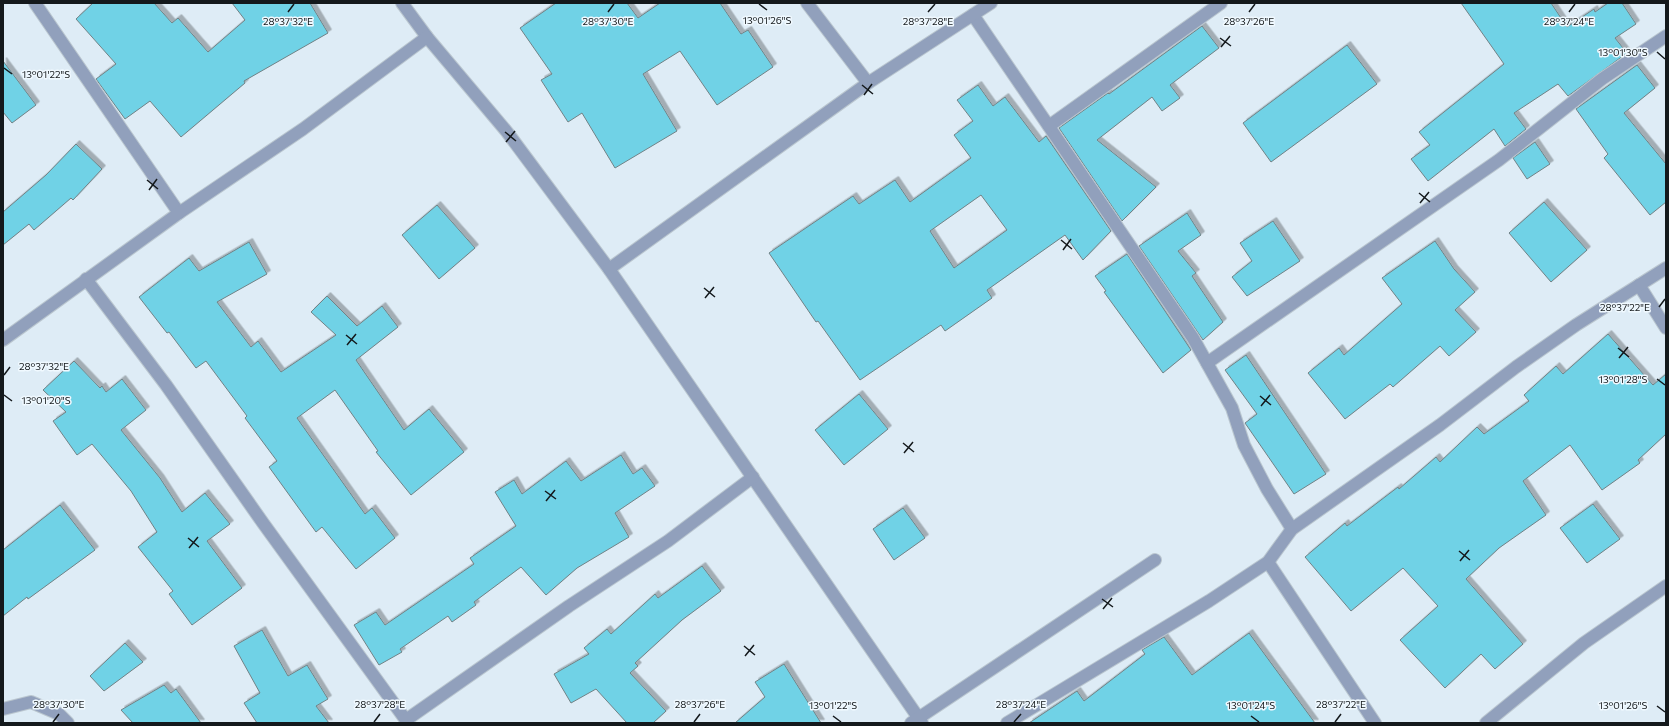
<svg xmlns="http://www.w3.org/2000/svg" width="1669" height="726" viewBox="0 0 1669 726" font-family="Commissioner,sans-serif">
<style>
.building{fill:#6fd2e6;stroke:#718286;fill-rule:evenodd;filter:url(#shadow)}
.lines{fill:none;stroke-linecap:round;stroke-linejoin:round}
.minor-casing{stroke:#bac6cf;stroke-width:14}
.minor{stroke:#91a0bc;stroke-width:12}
.ticks{fill:none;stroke:#14191c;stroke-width:1.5}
.ticks-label{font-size:10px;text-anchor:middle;fill:#14191c;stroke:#f0f9ff;stroke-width:3;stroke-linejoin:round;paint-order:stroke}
</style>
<defs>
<filter id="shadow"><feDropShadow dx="3.5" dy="-3.5" stdDeviation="0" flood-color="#0004"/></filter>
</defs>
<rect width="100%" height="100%" fill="#deecf6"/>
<g class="building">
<polygon points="93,3 154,3 172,23 178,18 208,52 245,20 232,3 310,3 328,33 244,81 245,83 181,137 150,101 125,119 96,79 116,64 76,19"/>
<polygon points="556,3 627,3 638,18 660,3 720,3 741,34 748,30 773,67 717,105 680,51 643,74 677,131 615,168 582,113 568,122 541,80 552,74 520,28"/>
<polygon points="1461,3 1551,3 1567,27 1594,9 1595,12 1608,3 1622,3 1636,24 1615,38 1627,53 1568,96 1558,84 1514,113 1526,129 1505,146 1494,129 1428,181 1411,159 1430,145 1419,132 1504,64"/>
<polygon points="1202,26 1219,48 1170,85 1180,98 1162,111 1152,97 1097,140 1156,187 1122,221 1059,128 1108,93 1109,94"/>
<polygon points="1347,45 1377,84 1271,162 1243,123"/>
<polygon points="3,61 36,105 12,123 3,112"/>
<polygon points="1637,65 1655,88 1624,113 1666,164 1666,202 1650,215 1604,158 1608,154 1576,109"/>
<path d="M978,85L993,106L1005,97L1039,142L1046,136L1111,231L1083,260L1065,235L987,290L992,298L945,331L941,325L860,380L818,321L816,322L769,253L853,196L859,204L895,180L910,202L971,158L954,135L973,121L957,100ZM981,195L1007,230L954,268L930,231Z"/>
<polygon points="1535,142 1550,164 1527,179 1513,158"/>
<polygon points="76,144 102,169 73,200 71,198 34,230 29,224 3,245 3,212 46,175"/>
<polygon points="1544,202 1587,250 1551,282 1509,233"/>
<polygon points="437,205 475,248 439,279 402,235"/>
<polygon points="1187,213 1201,235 1178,251 1196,273 1192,276 1223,322 1203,340 1139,246"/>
<polygon points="1273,221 1300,261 1247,296 1232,277 1252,261 1240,243"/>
<polygon points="1435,241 1454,269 1475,292 1455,310 1476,332 1449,356 1440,346 1393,387 1390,384 1345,419 1308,373 1339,348 1344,355 1402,304 1382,278"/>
<polygon points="249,242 267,274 217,302 251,347 258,341 281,372 336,335 311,312 327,296 357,326 382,306 398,327 356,360 404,430 429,409 464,452 411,495 376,452 378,451 335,390 297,418 365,514 372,508 395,538 356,569 322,527 316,532 269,467 277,461 245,418 247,416 206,361 196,368 169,332 167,333 139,297 189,258 199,271"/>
<polygon points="1127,254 1191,350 1163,373 1104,292 1106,291 1095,276"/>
<polygon points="1608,334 1653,385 1666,374 1666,434 1638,460 1640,463 1602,490 1570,445 1523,481 1546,515 1499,548 1466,579 1523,644 1495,669 1481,654 1445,688 1400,640 1438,606 1403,568 1351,611 1305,557 1345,523 1347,526 1398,487 1399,489 1436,457 1440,462 1477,427 1484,434 1529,401 1524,395 1556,366 1563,374"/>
<polygon points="1246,355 1326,474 1294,494 1245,423 1257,414 1225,370"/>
<polygon points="74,361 100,388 102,386 106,392 122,379 146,410 121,430 160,478 182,512 205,493 230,524 207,541 242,588 192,625 169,594 173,591 138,547 157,532 131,491 92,444 77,455 53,421 66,412 43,390"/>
<polygon points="859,394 888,429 844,465 815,430"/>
<polygon points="621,455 633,474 642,468 655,486 615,513 629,537 577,568 546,595 521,567 474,602 476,605 452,622 448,616 400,649 402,652 379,665 354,625 376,612 385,625 474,564 470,558 516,526 495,492 514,480 522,494 566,461 581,481"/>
<polygon points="1593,504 1620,539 1587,563 1560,528"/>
<polygon points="60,505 95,550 28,599 27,597 3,616 3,550"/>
<polygon points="903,508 925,538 894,560 873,529"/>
<polygon points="702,566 721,591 682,620 635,663 638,666 630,673 666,711 653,723 627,723 596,689 571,703 554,674 589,654 584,648 607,629 611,634 655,594 658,598"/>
<polygon points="262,630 288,676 307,665 328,699 316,706 329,723 257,723 244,703 260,693 234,646"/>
<polygon points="1249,633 1315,723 1029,723 1077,691 1084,701 1145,654 1142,650 1164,637 1192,675"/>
<polygon points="125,643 143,662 104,691 90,676"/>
<polygon points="784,664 821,723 735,723 765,697 755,682"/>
<polygon points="164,685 171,693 176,689 201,723 133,723 121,710"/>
</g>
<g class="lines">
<defs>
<g id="minor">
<polyline points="35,3 179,213"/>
<polyline points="402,3 427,37 507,132 609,269 922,723"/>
<polyline points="807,3 868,83"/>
<polyline points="973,15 1193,338 1232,408 1244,445 1267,489 1292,529"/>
<polyline points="1049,126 1221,3"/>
<polyline points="609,269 868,83 991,3"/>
<polyline points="86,279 166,385 263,523 408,723"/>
<polyline points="1639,285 1666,328"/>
<polyline points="3,340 179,213 303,129 427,37"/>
<polyline points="1207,363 1499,160 1602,79 1666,36"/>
<polyline points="1268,562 1375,723"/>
<polyline points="3,709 31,702 59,714 68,723"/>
<polyline points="406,720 569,606 668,541 753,477"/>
<polyline points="911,723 1155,560"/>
<polyline points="1007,723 1209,601 1268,562 1292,529 1440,425 1516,367 1576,325 1666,268"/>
<polyline points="1486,723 1584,643 1666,586"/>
</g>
</defs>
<use href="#minor" class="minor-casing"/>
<use href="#minor" class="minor"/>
</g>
<path class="ticks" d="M759,4L767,10M288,12L294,4M608,12L614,4M928,12L935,4M1249,12L1255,4M1569,12L1575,4M1220,38L1231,46M1221,47L1230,36M1657,52L1665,59M4,68L12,74M862,85L873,94M864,95L872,84M505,132L516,141M506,142L515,131M147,180L158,189M149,190L157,179M1419,193L1430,202M1420,203L1429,192M1061,240L1072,249M1063,250L1071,239M704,288L715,297M705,298L714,287M1659,307L1665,299M346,335L357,344M347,345L356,334M1618,348L1629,357M1619,358L1628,347M4,375L10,367M1657,379L1665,385M4,395L12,401M1260,396L1271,405M1261,406L1270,395M903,443L914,452M904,453L913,442M545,491L556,499M546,501L555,490M188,538L199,547M189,548L198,537M1459,551L1470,560M1460,561L1469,550M1102,599L1113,607M1103,609L1112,598M744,646L755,655M745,656L754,645M1657,706L1665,712M833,716L841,722M1251,716L1259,722M53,722L59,714M374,722L380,714M694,722L700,714M1014,722L1021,714M1335,722L1341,714"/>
<g class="ticks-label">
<text x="767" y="24">13°01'26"S</text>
<text x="288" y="25">28°37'32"E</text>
<text x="608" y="25">28°37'30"E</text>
<text x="928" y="25">28°37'28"E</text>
<text x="1249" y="25">28°37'26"E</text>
<text x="1569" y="25">28°37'24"E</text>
<text x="1623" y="56">13°01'30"S</text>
<text x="46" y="78">13°01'22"S</text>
<text x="1625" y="311">28°37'22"E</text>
<text x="44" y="370">28°37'32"E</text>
<text x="1623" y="383">13°01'28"S</text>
<text x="46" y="404">13°01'20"S</text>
<text x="59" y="708">28°37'30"E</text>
<text x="380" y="708">28°37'28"E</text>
<text x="700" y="708">28°37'26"E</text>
<text x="1021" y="708">28°37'24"E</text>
<text x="1341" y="708">28°37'22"E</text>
<text x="833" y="709">13°01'22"S</text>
<text x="1251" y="709">13°01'24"S</text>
<text x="1623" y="709">13°01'26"S</text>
</g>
<rect width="1669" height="726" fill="none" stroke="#14191c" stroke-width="8"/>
</svg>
